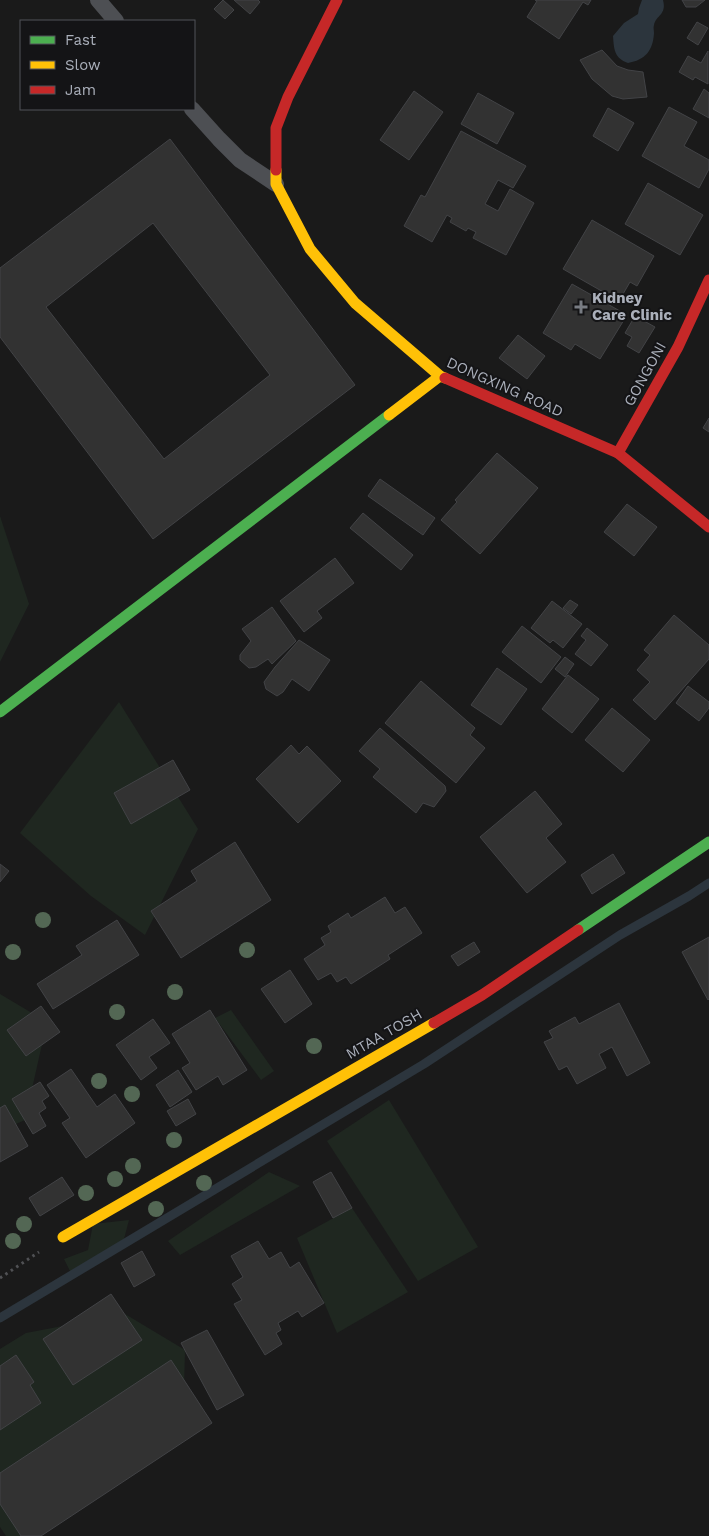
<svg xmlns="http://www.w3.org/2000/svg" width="709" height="1536" viewBox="0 0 709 1536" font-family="'Work Sans',sans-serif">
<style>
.green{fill:#1f2720}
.water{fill:#2c353d}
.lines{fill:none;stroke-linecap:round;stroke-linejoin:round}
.stream{stroke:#2c353d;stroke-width:9}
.building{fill:#323232;stroke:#424346;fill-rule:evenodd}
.path{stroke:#505154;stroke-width:3;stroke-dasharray:2.5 4;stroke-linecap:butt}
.lane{stroke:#4d4f53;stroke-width:16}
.fast{stroke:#4caf50;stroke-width:11}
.slow{stroke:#ffc107;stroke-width:11}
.jam{stroke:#c62828;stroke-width:11}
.tree{fill:#536754}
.poi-dot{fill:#787c83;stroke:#141416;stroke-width:2}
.labels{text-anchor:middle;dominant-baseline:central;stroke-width:4;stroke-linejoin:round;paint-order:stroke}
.poi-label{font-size:15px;font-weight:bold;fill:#abb0bb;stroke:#141416;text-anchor:start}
.street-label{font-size:15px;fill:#abb0bb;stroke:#141416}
</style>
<rect width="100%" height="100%" fill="#1a1a1a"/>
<g class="green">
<polygon points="0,516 29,604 0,662"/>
<polygon points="119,702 198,829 145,935 91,896 20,833"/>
<polygon points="0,994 47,1022 25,1120 0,1131"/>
<polygon points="231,1010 274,1071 261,1080 215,1018"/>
<polygon points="389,1100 478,1247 418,1281 327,1141"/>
<polygon points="269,1172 300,1186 180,1255 168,1241"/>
<polygon points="352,1208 408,1292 337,1333 297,1238"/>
<polygon points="129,1220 124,1239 72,1275 64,1259 88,1250 93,1224"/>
<polygon points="125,1314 185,1350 183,1429 21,1536 6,1536 0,1527 0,1349 26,1333"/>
</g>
<path class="water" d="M642,0H663C667,15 656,15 654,25C653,28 654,30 654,33C653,51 645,60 628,63C614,58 614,49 613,36L624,23L638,14L639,8Z"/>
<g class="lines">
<polyline class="stream" points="0,1318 424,1064 620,935 689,896 709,883"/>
</g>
<g class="building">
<polygon points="223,0 234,10 225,19 214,9"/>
<polygon points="234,0 258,0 260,2 250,14"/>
<polygon points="535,0 591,0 588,5 583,2 559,39 527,17 537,1"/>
<polygon points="682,0 705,0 696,7 686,7"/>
<polygon points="697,22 708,28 698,45 687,38"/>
<polygon points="602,50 617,66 628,70 643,72 647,97 623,99 612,96 592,79 580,60"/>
<polygon points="708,51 708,84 695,77 693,80 679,72 688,56 701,63"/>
<polygon points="704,89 709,93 709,118 693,109"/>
<polygon points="414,91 443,112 409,160 380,140"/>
<polygon points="478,93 514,113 497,144 461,124"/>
<polygon points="669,107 697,122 684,146 709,160 709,169 699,188 642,156"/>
<polygon points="608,108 634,123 618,151 593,136"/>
<polygon points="461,131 526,166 513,188 498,180 485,204 498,211 510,189 534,203 506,255 473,238 476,232 468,228 466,231 450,222 452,218 447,215 432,242 404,226 421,195 425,197"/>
<path d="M170,139L355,385L153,539L0,337V268ZM153,223L270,375L164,459L46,307Z"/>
<polygon points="648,183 703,215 680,255 625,224"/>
<polygon points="592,220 654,256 637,286 630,282 619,301 563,269"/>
<polygon points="572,284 627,315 600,359 575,344 571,350 543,333"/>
<polygon points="635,316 655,327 639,353 627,346 632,337 625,333"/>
<polygon points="518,335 545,356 527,379 499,358"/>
<polygon points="709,418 709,432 703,428"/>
<polygon points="497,453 538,488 480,554 441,520 457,502 455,500"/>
<polygon points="380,479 435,518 423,535 368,496"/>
<polygon points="627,504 657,527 634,556 604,532"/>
<polygon points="363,513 413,555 401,570 350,528"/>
<polygon points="335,558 354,583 317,611 322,618 304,632 280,601"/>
<polygon points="570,600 578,605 571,614 563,608"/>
<polygon points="552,601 582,624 563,648 553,640 550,643 531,628"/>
<polygon points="272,607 296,641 272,664 268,659 256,667 249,668 240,660 240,655 251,641 242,629"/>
<polygon points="674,615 709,645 709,659 655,720 633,700 650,682 637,670 650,655 644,650"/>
<polygon points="522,626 561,657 541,683 502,652"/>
<polygon points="587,628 608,645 591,666 575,654 586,640 581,636"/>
<polygon points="299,640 330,660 309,691 292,679 283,692 277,696 266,689 264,682 275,667"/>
<polygon points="565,657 574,664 565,677 555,669"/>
<polygon points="497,668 527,689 501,725 471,705"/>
<polygon points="568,675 599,699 572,733 542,709"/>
<polygon points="421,681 475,728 470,735 485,748 456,783 385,723"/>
<polygon points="688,686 709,702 709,708 699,721 676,703"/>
<polygon points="612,708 650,740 623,772 585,740"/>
<polygon points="380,728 445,786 446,791 434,807 423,803 416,813 373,777 380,769 359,751"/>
<polygon points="291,745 299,754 307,746 341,781 298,823 256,779"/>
<polygon points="173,760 190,790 131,824 114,793"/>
<polygon points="535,791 562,824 546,838 566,862 527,893 480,837"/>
<polygon points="235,842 271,900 181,958 151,911 197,881 191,871"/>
<polygon points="613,854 625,873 592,894 581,875"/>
<polygon points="0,864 9,871 0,882"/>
<polygon points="385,897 395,913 405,907 422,933 388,955 390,959 351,984 346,977 337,982 331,973 318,980 304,959 325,945 321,938 331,932 328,926 348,913 351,918"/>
<polygon points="117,920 139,955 53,1009 37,984 82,955 76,946"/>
<polygon points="709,937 709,999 708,1000 682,952"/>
<polygon points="474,942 480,952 458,966 451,956"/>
<polygon points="290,970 312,1004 285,1023 261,989"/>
<polygon points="619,1003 650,1063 627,1076 612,1047 599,1054 606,1068 577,1084 567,1066 559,1070 544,1042 553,1038 549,1031 575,1017 579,1024"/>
<polygon points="41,1006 60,1032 26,1056 7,1030"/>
<polygon points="210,1010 247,1070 223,1085 218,1076 196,1090 182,1068 190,1063 172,1034"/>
<polygon points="153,1019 170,1043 149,1057 157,1068 141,1080 116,1045"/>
<polygon points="71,1069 97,1107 115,1094 135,1123 86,1158 62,1123 70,1118 47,1085"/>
<polygon points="178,1070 192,1092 170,1107 156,1085"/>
<polygon points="40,1082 49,1096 42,1101 46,1108 39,1113 46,1126 33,1134 12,1099"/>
<polygon points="188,1099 196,1114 176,1126 167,1111"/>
<polygon points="5,1105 28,1146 0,1162 0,1108"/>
<polygon points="331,1172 352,1208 333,1218 313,1182"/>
<polygon points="62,1177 74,1195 40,1216 29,1198"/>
<polygon points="258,1241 269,1259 281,1252 290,1268 299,1262 324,1303 302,1317 298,1311 278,1323 281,1330 276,1333 282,1344 265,1355 234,1304 242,1300 232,1284 243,1277 231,1256"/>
<polygon points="142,1251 155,1275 134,1287 121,1263"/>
<polygon points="111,1294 142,1340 73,1385 43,1339"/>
<polygon points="207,1330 244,1395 217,1410 181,1343"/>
<polygon points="16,1355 34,1382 30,1385 41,1403 0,1430 0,1366"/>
<polygon points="171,1360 212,1423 41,1536 21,1536 0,1504 0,1473"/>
</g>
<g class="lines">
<polyline class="path" points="0,1278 39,1252"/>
<g class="lane">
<polyline points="98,0 116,21"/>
<polyline points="192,109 219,139 240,160 276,184"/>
</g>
<g class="fast">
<polyline points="0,712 389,415"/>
<polyline points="578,930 709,842"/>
</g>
<g class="slow">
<polyline points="276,170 276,184 310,249 355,303 440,376 445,378"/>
<polyline points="389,415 440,376"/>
<polyline points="63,1237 434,1023"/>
</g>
<g class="jam">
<polyline points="276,170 276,128 288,97 337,0"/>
<polyline points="445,378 618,453 709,527"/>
<polyline points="618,453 678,347 709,280"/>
<polyline points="434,1023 482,995 578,930"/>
</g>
</g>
<g class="tree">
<circle cx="43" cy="920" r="8"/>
<circle cx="247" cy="950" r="8"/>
<circle cx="13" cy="952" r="8"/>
<circle cx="175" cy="992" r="8"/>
<circle cx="117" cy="1012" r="8"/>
<circle cx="314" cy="1046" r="8"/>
<circle cx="99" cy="1081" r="8"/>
<circle cx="132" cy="1094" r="8"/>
<circle cx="174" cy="1140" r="8"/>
<circle cx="133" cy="1166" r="8"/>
<circle cx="115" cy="1179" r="8"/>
<circle cx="204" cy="1183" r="8"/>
<circle cx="86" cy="1193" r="8"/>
<circle cx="156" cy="1209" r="8"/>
<circle cx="24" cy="1224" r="8"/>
<circle cx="13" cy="1241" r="8"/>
</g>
<path class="poi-dot" d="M578.5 299.5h5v5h5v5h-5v5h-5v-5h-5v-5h5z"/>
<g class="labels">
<g class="poi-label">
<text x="592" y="298">Kidney<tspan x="592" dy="17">Care Clinic</tspan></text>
</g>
<g class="street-label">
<text transform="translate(645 374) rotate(-61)">GONGONI</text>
<text transform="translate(505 387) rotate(24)">DONGXING ROAD</text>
<text transform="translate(384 1034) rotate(-30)">MTAA TOSH</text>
</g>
</g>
<rect x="20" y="20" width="175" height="90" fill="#141416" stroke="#505258"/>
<rect x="30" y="36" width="25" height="8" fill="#4caf50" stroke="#505258"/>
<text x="65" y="45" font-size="15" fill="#abb0bb">Fast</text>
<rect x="30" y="61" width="25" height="8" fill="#ffc107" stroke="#505258"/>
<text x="65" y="70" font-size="15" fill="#abb0bb">Slow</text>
<rect x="30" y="86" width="25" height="8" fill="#c62828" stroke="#505258"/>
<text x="65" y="95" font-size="15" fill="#abb0bb">Jam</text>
</svg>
